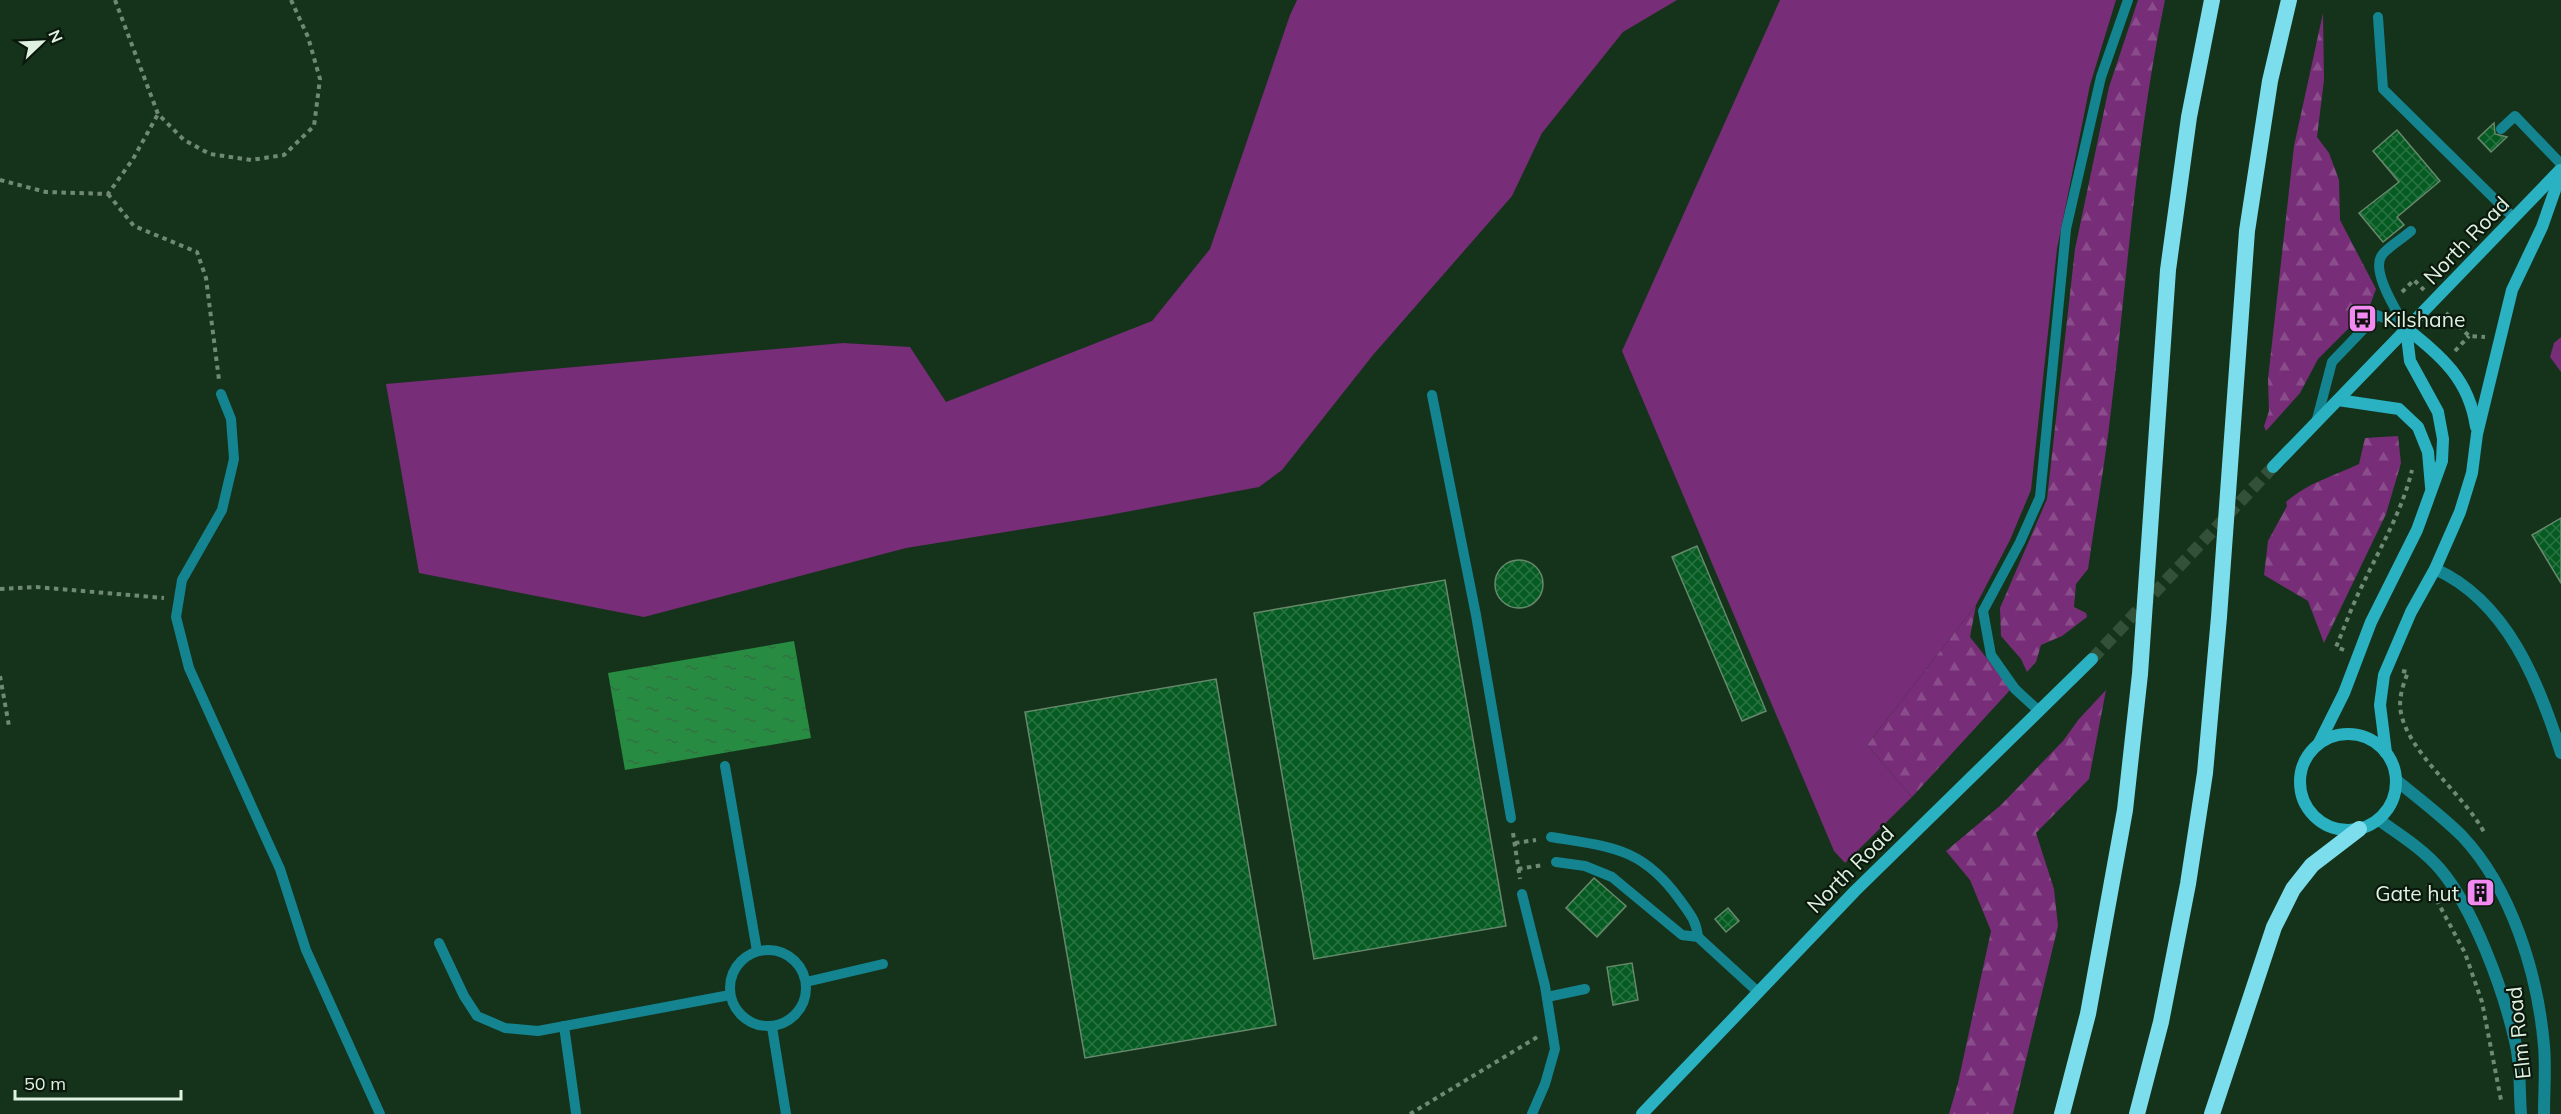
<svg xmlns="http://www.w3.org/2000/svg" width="2561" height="1114" viewBox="0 0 2561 1114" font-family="Mulish,sans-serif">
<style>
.green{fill:#772d77}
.forest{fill:url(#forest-firs)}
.water{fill:url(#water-ripples)}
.building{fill:url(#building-cross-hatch);stroke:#67896b;stroke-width:1.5}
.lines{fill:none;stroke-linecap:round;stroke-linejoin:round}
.secondary-tunnel{stroke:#335038;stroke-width:12;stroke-dasharray:12 6;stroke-linecap:butt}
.path{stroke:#708974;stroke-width:4;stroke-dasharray:4.5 4.5;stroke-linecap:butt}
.service{stroke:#148491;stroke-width:10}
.minor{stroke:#148491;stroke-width:12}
.secondary{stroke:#2ab1c2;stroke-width:12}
.trunk{stroke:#7cdeec;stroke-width:16}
.labels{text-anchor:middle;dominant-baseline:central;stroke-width:4.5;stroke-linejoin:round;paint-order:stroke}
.street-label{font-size:21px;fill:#dff1e1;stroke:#0b180c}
.poi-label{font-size:21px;fill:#dff1e1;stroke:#0b180c;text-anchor:start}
</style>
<defs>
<pattern id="forest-firs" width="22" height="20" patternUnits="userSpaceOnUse" patternTransform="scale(1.5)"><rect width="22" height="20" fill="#772d77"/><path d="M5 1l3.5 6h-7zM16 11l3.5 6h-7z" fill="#8a4c8a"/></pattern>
<pattern id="water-ripples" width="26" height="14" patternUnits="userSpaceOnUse" patternTransform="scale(1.5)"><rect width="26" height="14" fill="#278c41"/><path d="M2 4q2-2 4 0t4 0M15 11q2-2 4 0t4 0" fill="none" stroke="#327142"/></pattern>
<pattern id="building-cross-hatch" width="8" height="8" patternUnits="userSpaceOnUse" patternTransform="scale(1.5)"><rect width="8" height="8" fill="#065b22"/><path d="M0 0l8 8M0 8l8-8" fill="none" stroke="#2a7342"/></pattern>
</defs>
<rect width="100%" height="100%" fill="#15331a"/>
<g class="green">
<polygon points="1297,0 1677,0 1623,32 1542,133 1512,196 1373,355 1282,470 1259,487 1104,516 906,548 644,617 419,573 386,384 843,343 910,347 946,402 1152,321 1210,249 1290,15"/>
<polygon points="1780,0 2116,0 2090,85 2057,249 2031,490 2010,540 1976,605 1867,745 1912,797 1845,863 1834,851 1622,351"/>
<polygon points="2561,337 2561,372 2550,357 2554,343"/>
</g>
<g class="forest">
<path d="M2138,0H2165C2137,133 2128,268 2112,402C2106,458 2096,513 2088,569L2076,584L2074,607L2086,613L2087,617L2062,636L2041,645L2036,662L2027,672L2021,659L2001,636L2000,608L2047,499L2075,249L2109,87Z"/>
<polygon points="2323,13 2324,80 2317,137 2329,153 2339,180 2340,220 2376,289 2369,308 2318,359 2300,393 2266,431 2264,426 2269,411 2268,379 2294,146"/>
<path d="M2398,436L2401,463L2386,514L2324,643L2308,601L2264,575L2268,541L2287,506L2286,502C2309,482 2332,477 2359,464L2365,438Z"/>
<polygon points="1976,605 1970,637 2011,689 1912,797 1867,745"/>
<polygon points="2106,690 2089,779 2036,833 2054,889 2058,926 2013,1114 1949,1114 1958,1083 1991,931 1970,880 1946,851 2001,805 2063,741 2079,719"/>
</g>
<polygon class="water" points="794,641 811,738 625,770 608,673"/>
<g class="building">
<polygon points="2494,123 2495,134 2507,137 2491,152 2478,138"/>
<polygon points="2397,130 2440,181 2397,217 2404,225 2383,242 2359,213 2399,182 2373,151"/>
<polygon points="2561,518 2561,583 2532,535"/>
<polygon points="1697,546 1766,711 1742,721 1672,557"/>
<circle cx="1519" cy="584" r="24"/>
<polygon points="1445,580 1506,926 1314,959 1254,613"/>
<polygon points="1216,679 1276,1025 1085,1058 1025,712"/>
<polygon points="1594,878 1626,906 1597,937 1566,908"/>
<polygon points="1728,908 1739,921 1726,932 1715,919"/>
<polygon points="1632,963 1638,1000 1613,1005 1607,967"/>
</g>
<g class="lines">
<polyline class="secondary-tunnel" points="2092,659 2273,467"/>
<g class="path">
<polyline points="115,0 158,114 184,140 210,154 251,160 284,155 314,126 320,79 308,37 291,0"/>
<polyline points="0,180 46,192 108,194 133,159 158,114"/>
<polyline points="108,194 134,226 197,252 206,278 219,380"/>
<polyline points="2402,292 2414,280 2424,290"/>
<polyline points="2446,313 2469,336 2485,337"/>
<polyline points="2455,351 2469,336"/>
<polyline points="0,589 36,587 164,598"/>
<path d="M2344,650L2336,647C2345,626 2353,603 2364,582C2382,544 2402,511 2412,470"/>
<path d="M2402,671L2408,672C2403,685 2398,699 2401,713C2409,754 2465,795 2485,834"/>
<polyline points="0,676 9,726"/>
<polyline points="1513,833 1520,879"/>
<polyline points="1515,843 1536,840"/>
<polyline points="1518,869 1543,865"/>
<polyline points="2428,884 2465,953 2482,1002 2501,1100"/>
<polyline points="1410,1114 1539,1036"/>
</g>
<g class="service">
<polyline points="2378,17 2383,89 2514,218"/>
<polyline points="2501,129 2515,116 2561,164"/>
<path d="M2406,328C2398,313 2370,271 2382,255C2389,246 2402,239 2411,231"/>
<polyline points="221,394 231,419 234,459 222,510 182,580 176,617 189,668 280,869 306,950 380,1114"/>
<polyline points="1432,395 1476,615 1511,818"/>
<polyline points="2316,423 2332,362 2377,315 2406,328"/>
<polyline points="2039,711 2015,689 1991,655 1983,611 2020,542 2040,497 2066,229 2101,77 2128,0"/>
<polyline points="725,766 757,951"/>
<path d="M1551,837C1611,847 1642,847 1680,900C1690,914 1696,920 1698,937"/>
<polyline points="1556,862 1585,866 1612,877 1682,935 1698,937 1758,992"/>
<polyline points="1522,894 1545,986 1555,1049 1545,1084 1532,1114"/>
<polyline points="439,943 464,996 477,1016 505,1028 538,1031 730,995"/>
<circle cx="768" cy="988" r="38"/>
<polyline points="806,982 883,964"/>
<polyline points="1547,997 1585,989"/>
<polyline points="564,1026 576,1113"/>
<polyline points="772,1027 786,1114"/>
</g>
<g class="minor">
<path d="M2435,569C2507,601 2539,683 2561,753"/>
<path d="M2396,780C2418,798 2442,816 2462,836C2512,889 2538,975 2544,1046C2546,1068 2544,1091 2544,1114"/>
<path d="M2379,820C2400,835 2423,849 2440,869C2474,909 2503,989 2515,1041C2521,1064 2519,1090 2521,1114"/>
</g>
<g class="secondary">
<path d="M2406,328C2442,357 2469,379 2476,427"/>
<polyline points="2338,400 2399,409 2418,427 2428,452 2431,487"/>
<polyline points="2273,467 2560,170"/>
<circle cx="2348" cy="782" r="48"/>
<polyline points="2319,743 2344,693 2371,622 2417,530 2442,461 2443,439 2438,412 2410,361 2406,328"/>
<polyline points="2386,753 2380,705 2384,675 2411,612 2435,569 2460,512 2472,473 2477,434 2512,290 2542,227 2561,173"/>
<polyline points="1642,1114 1855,891 2092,659"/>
</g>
<g class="trunk">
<polyline points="2062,1114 2088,1014 2125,810 2140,674 2168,270 2189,117 2212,0"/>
<polyline points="2137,1114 2161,1022 2188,884 2205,773 2219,617 2247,231 2270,81 2289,0"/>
<polyline points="2212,1114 2274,927 2293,889 2312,865 2359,829"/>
</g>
</g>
<defs>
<symbol id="bus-square" viewBox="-11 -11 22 22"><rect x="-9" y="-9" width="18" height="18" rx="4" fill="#f38af1" stroke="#0b180c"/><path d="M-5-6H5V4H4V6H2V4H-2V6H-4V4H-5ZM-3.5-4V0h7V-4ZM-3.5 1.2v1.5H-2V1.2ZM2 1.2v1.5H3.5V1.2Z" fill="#111"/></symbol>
<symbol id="building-square" viewBox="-11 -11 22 22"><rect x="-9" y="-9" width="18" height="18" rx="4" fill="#f38af1" stroke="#0b180c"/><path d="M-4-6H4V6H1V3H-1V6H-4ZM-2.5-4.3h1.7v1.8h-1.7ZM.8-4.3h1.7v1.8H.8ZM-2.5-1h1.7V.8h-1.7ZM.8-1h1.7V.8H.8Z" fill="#111"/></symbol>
</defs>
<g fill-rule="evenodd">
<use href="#bus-square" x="2346" y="302" width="33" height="33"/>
<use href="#building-square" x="2464" y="876" width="33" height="33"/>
</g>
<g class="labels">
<g class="street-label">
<text transform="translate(2466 240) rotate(-46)">North Road</text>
<text transform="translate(1850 869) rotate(-45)">North Road</text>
<text transform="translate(2518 1033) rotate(-96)">Elm Road</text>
</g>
<g class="poi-label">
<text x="2383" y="319">Kilshane</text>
<text x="2459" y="893" text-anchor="end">Gate hut</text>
</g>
</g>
<g transform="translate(42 42) rotate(67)" stroke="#0b180c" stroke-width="4.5" paint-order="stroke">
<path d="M0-4.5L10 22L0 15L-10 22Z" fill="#dff1e1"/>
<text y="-9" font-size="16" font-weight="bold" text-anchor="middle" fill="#dff1e1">N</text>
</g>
<path d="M15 1090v9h166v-9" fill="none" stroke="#dff1e1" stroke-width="3"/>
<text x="24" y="1090" font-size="18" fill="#dff1e1" stroke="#0b180c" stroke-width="4.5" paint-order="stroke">50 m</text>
</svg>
